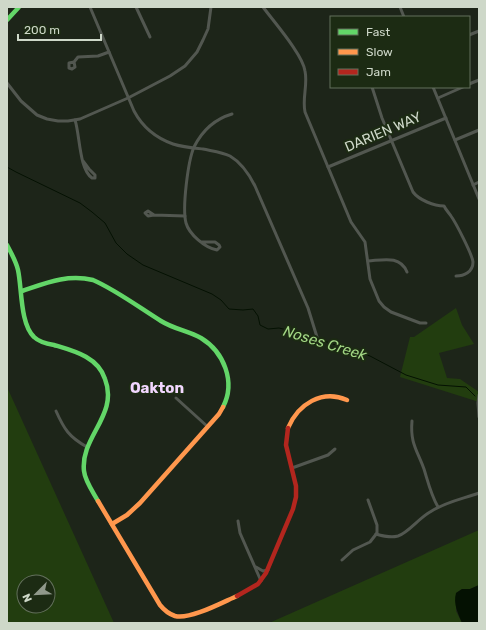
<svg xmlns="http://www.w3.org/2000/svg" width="486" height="630" viewBox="0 0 486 630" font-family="Rubik,sans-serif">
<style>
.green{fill:#223d0f;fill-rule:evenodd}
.water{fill:#041102}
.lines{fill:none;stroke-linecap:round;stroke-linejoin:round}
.stream{stroke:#041102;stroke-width:1}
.street{stroke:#525750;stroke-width:3}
.fast{stroke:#63d668;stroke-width:4.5}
.slow{stroke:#ff974d;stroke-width:4.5}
.jam{stroke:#b3261e;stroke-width:4.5}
.labels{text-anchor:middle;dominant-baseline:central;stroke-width:4;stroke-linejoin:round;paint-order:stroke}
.street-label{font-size:14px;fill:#ced8c9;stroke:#1c2b13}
.water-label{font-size:15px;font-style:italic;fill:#a2d684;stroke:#1c2b13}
.neighbourhood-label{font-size:15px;font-weight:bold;fill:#f2d7ff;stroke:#1c2b13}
</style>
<rect width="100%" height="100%" fill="#1d2519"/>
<g class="green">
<polygon points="456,308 462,325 474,344 439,353 447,378 460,379 479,392 479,402 400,377 410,337 414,337"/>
<path d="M7,387L114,623H7ZM24,582H48V606H24Z"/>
<polygon points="479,530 479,585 470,589 462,589 456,593 456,611 462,623 269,623"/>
</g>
<path class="water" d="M479,585V623H462C458,613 453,604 456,593L462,589H470Z"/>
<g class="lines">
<polyline class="stream" points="7,167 16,172 80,203 92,212 105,223 116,243 127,254 143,265 212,294 221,300 229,309 243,310 253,309 258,316 260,325 268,329 279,328 299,333 370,356 406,375 438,385 466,387 475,396"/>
<g class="street">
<path d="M90,7L134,111C142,126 156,138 173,144C182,147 193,148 203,149C212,151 222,152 230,156C242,163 249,174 255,186L308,308L317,337"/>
<polyline points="136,7 150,37"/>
<path d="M263,7C274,22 303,55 305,71C308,85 302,98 305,112L351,222L365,242L370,279L379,301L384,307L391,312L420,323H426"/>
<polyline points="400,7 404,17"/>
<polyline points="469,35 479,31"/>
<polyline points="74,62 75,67 72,69 69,68 69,63 74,62 78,57 98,56 109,52"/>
<polyline points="7,83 21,101 37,115 47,119 58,121 68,121 80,119 128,98 170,76 185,66 197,52 203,40 208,29 211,7"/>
<polyline points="469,84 479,80"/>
<path d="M372,87L382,118L413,192C419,200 434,206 444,206C446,210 449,213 451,216C456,223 472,254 473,262C473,272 464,276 456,276"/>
<polyline points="433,87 479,199"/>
<polyline points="438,98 463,87"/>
<path d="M75,120C80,135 79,169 92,178H95V175L89,169L83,161"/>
<polyline points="455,140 479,130"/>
<polyline points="328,167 446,118"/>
<polyline points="473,185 479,182"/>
<polyline points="154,215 148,211 145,213 148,216 154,215 185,216"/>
<path d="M201,242H215L219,245L220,247L217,250C205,248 189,234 186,223C182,208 188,161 194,147C202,131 215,119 232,114"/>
<path d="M368,261C383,260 400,255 407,272"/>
<polyline points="479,395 478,403 479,417"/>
<polyline points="176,398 208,427"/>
<path d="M56,411C64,429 69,437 87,447"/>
<path d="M412,421C410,443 417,450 424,469C428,482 431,495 438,507"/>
<polyline points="292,468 328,455 335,449"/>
<polyline points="238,521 240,533 261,581"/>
<path d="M376,534C383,536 390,538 398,536C408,533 419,518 430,512C445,502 462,499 479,493"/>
<polyline points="342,560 353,550 370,542 377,533 377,525 368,500"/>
<polyline points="256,567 263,571 268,570"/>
</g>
<g class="fast">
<polyline points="7,20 19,7"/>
<path d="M7,245C11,253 16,261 18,270C22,288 20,324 34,337C39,342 48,344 54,345C74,351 98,357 105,379C119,415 80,437 84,471C85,481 93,492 98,501"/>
<path d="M22,291C46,283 67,274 93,280C116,290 140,308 161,321C174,329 188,331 201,338C224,352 236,382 223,407"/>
</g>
<g class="slow">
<path d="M288,428C298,404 322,389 347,400"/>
<path d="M98,501L160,605C164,610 169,614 175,616C190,620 223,602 237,596"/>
<polyline points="112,524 127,515 140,503 219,414 223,407"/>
</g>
<polyline class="jam" points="237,596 258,584 266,573 293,509 296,497 296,486 286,445 288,428"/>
</g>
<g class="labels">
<g class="street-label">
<text transform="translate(383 132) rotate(-23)">DARIEN WAY</text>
</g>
<g class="water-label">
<text transform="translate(325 343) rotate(17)">Noses Creek</text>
</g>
<g class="neighbourhood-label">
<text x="157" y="388">Oakton</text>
</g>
</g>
<rect width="486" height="630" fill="none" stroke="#ced8c9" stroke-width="16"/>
<rect x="330" y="16" width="140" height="72" fill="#1c2b13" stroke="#63705c"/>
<rect x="338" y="29" width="20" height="6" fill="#63d668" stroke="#63705c"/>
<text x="366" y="36" font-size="12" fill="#ced8c9">Fast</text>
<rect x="338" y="49" width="20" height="6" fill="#ff974d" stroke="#63705c"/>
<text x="366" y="56" font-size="12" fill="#ced8c9">Slow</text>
<rect x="338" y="69" width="20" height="6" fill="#b3261e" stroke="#63705c"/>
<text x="366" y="76" font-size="12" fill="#ced8c9">Jam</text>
<g transform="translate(36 594) rotate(246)"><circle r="19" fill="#1c2b13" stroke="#63705c"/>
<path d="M0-3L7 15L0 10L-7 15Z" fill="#90998b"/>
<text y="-6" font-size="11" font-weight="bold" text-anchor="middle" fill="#ced8c9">N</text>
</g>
<path d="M18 34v6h83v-6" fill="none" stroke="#ced8c9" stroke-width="2"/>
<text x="24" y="34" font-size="12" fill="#ced8c9" stroke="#1c2b13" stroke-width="3" paint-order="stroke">200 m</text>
</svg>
